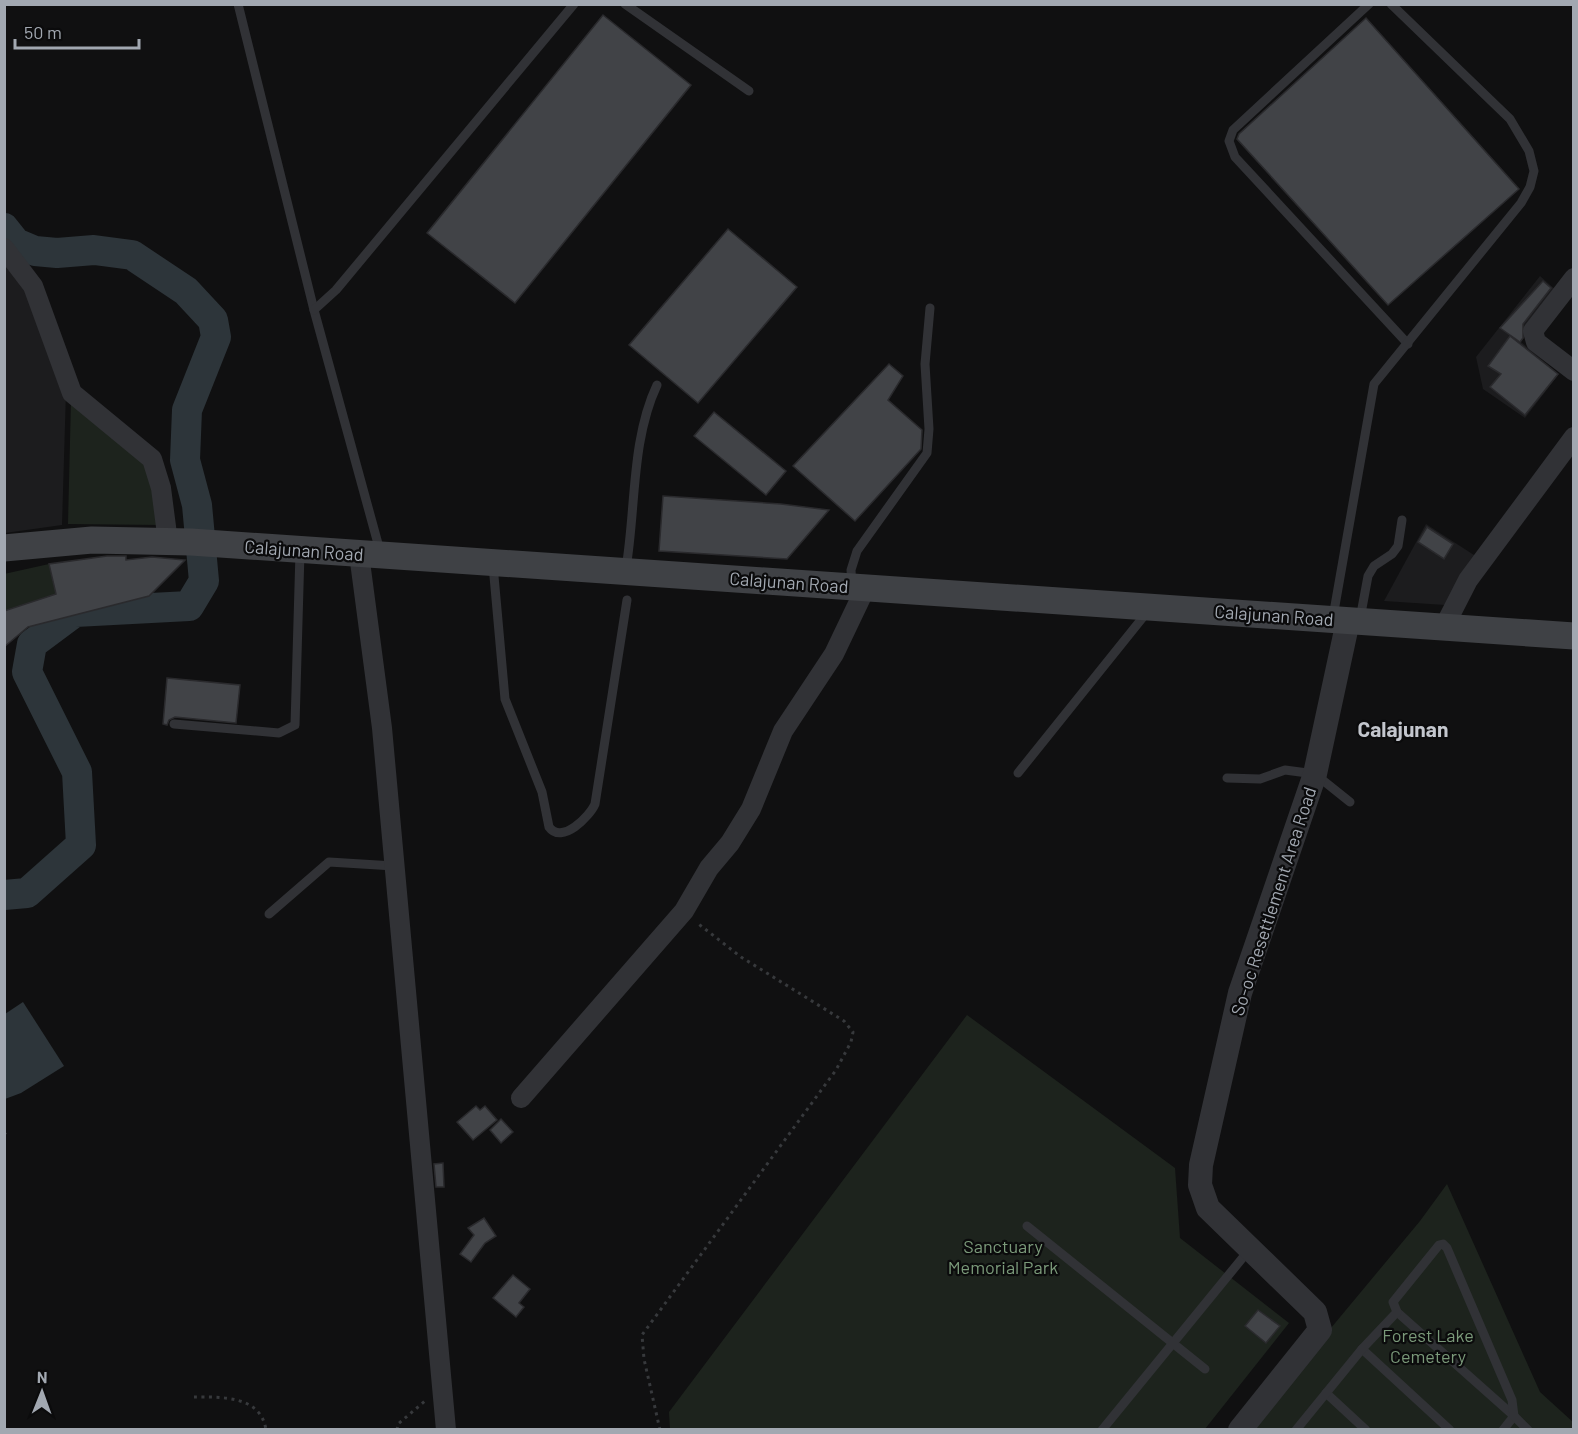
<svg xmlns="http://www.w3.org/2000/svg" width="1578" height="1434" viewBox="0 0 1578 1434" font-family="Barlow,sans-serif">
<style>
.built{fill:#1c1c1e}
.green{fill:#1d231d}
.water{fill:#2d353a}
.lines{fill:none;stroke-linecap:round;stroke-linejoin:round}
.river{stroke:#2d353a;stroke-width:30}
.building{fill:#414347;stroke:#2a2a2d;stroke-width:1.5}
.path{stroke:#37393c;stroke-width:3;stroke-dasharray:3 4.5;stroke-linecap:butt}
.service{stroke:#313236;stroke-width:9}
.minor{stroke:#313236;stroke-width:20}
.tertiary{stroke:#313236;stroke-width:24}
.secondary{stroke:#3f4145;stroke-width:27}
.labels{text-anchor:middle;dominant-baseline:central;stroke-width:4.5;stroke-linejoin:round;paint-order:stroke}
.street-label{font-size:18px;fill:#a2a8b1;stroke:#0b0b0c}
.park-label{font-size:18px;fill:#7b9a7a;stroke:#0b0b0c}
.quarter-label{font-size:21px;font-weight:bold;fill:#c3c6cd;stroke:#0b0b0c}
</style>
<rect width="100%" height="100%" fill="#101011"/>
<g class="built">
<polygon points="4,256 31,291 66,391 62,525 5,533"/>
<polygon points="1540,276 1558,292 1521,342 1559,374 1525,418 1483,389 1476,357"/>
<polygon points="1426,524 1477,557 1445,605 1384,601"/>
</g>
<g class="green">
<polygon points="71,401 148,462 161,525 68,524"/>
<polygon points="49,564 56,594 5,611 4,574"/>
<polygon points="967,1015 1175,1168 1180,1238 1289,1323 1205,1429 670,1430 669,1412"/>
<polygon points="1447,1184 1540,1392 1574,1423 1573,1430 1246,1430 1420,1221"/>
</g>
<polygon class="water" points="23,1002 64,1066 21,1093 5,1099 5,1014"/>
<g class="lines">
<polyline class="river" points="4,228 16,243 35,251 57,253 94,250 132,255 186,291 213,320 216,337 187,410 185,460 197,505 204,581 189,606 75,612 32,644 27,672 77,772 81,845 27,893 4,895"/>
</g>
<g class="building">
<polygon points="603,15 691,85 515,303 427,233"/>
<polygon points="1366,18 1519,189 1388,305 1237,139 1239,134"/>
<polygon points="728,229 797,287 698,403 629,345"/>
<polygon points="1543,281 1551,288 1523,324 1523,338 1520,342 1500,328"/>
<polygon points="1510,336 1558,374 1525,415 1490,387 1501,374 1488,366"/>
<polygon points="889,364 903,376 888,400 922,430 921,449 855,521 793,466"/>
<polygon points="714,412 786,471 766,495 694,436"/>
<polygon points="663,496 781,504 829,510 787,559 659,551"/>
<polygon points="1427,527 1453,544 1444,559 1418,542"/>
<polygon points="107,556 126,556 126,560 152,557 185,560 149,596 28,627 4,647 4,611 56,594 49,564"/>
<polygon points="167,678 240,685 236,723 175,717 169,720 167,725 163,724"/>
<polygon points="476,1106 480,1110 485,1106 497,1120 473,1140 457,1122"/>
<polygon points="501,1119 513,1132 501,1143 490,1130"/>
<polygon points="443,1163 444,1187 436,1187 434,1164"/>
<polygon points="484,1218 496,1236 485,1243 471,1262 460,1254 474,1235 468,1228"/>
<polygon points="513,1275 530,1289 519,1303 524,1307 516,1317 493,1298"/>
<polygon points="1258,1310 1280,1326 1266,1343 1245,1326"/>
</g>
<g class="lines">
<g class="path">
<polyline points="4,1135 6,1132"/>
<path d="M194,1397C220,1397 261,1395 266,1430"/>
<polyline points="397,1430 398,1424 425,1401"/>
<polyline points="660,1430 644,1359 642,1335 836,1070 851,1042 853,1032 844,1021 741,957 696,922"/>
</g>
<g class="service">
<polyline points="238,4 314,310 380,551"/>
<polyline points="625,4 749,91"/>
<polyline points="1369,4 1233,130 1229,141 1235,157 1408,344"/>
<polyline points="314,310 336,290 574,4"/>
<path d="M493,565L505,699L542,792L549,827C562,845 590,816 595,804L627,600"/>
<path d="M626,568C636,509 631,440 657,385"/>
<polyline points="852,585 851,570 857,551 927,453 929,429 925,364 930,308"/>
<polyline points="1333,617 1374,384 1521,203 1530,187 1534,171 1529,151 1510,119 1391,4"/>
<polyline points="1360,619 1368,576 1374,566 1392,554 1398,546 1402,520"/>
<polyline points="174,724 279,733 295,725 300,552"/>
<polyline points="1018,773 1148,611"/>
<polyline points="1227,778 1260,779 1285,770 1315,774 1350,802"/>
<polyline points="269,914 329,862 394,866"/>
<polyline points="1027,1226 1205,1369"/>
<polyline points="1397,1312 1514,1416 1503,1430"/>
<polyline points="1362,1349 1450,1430"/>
<polyline points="1326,1393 1366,1430"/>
<polyline points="1102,1430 1249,1250"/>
<polyline points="1296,1430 1362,1349 1397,1312 1393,1302 1439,1245 1443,1244 1447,1248 1512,1400 1514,1416 1528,1430"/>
</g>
<g class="minor">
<polyline points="4,248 33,286 72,393 152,459 161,488 168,542"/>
<polyline points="1574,278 1533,331 1536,342 1574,371"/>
<polyline points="359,554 382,728 446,1430"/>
<polyline points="1444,627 1468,580 1574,437"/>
<polyline points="521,1098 684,911 709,868 730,843 751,809 783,731 834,654 866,587"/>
</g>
<polyline class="tertiary" points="1240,1430 1320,1330 1315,1312 1208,1208 1200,1185 1201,1165 1240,993 1315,774 1348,621"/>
<polyline class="secondary" points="4,548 92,540 191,542 1574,636"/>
</g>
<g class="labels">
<g class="street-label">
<text transform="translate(304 550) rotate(4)">Calajunan Road</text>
<text transform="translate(789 582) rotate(4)">Calajunan Road</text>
<text transform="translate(1274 615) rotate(4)">Calajunan Road</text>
<text transform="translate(1273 901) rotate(-72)">So-oc Resettlement Area Road</text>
</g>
<g class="park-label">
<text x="1003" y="1246">Sanctuary<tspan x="1003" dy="21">Memorial Park</tspan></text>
<text x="1428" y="1335">Forest Lake<tspan x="1428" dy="21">Cemetery</tspan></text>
</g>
<g class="quarter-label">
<text x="1403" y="728">Calajunan</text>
</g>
</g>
<rect width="1578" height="1434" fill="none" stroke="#a2a8b1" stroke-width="12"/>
<g transform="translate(42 1392) rotate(1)" stroke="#0b0b0c" stroke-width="4.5" paint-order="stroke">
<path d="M0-4.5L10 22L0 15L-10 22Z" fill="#a2a8b1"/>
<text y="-9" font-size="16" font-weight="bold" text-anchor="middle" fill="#a2a8b1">N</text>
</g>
<path d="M15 39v9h124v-9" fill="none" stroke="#a2a8b1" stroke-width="3"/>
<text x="24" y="39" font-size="18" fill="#a2a8b1" stroke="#0b0b0c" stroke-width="4.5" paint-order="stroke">50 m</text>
</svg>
